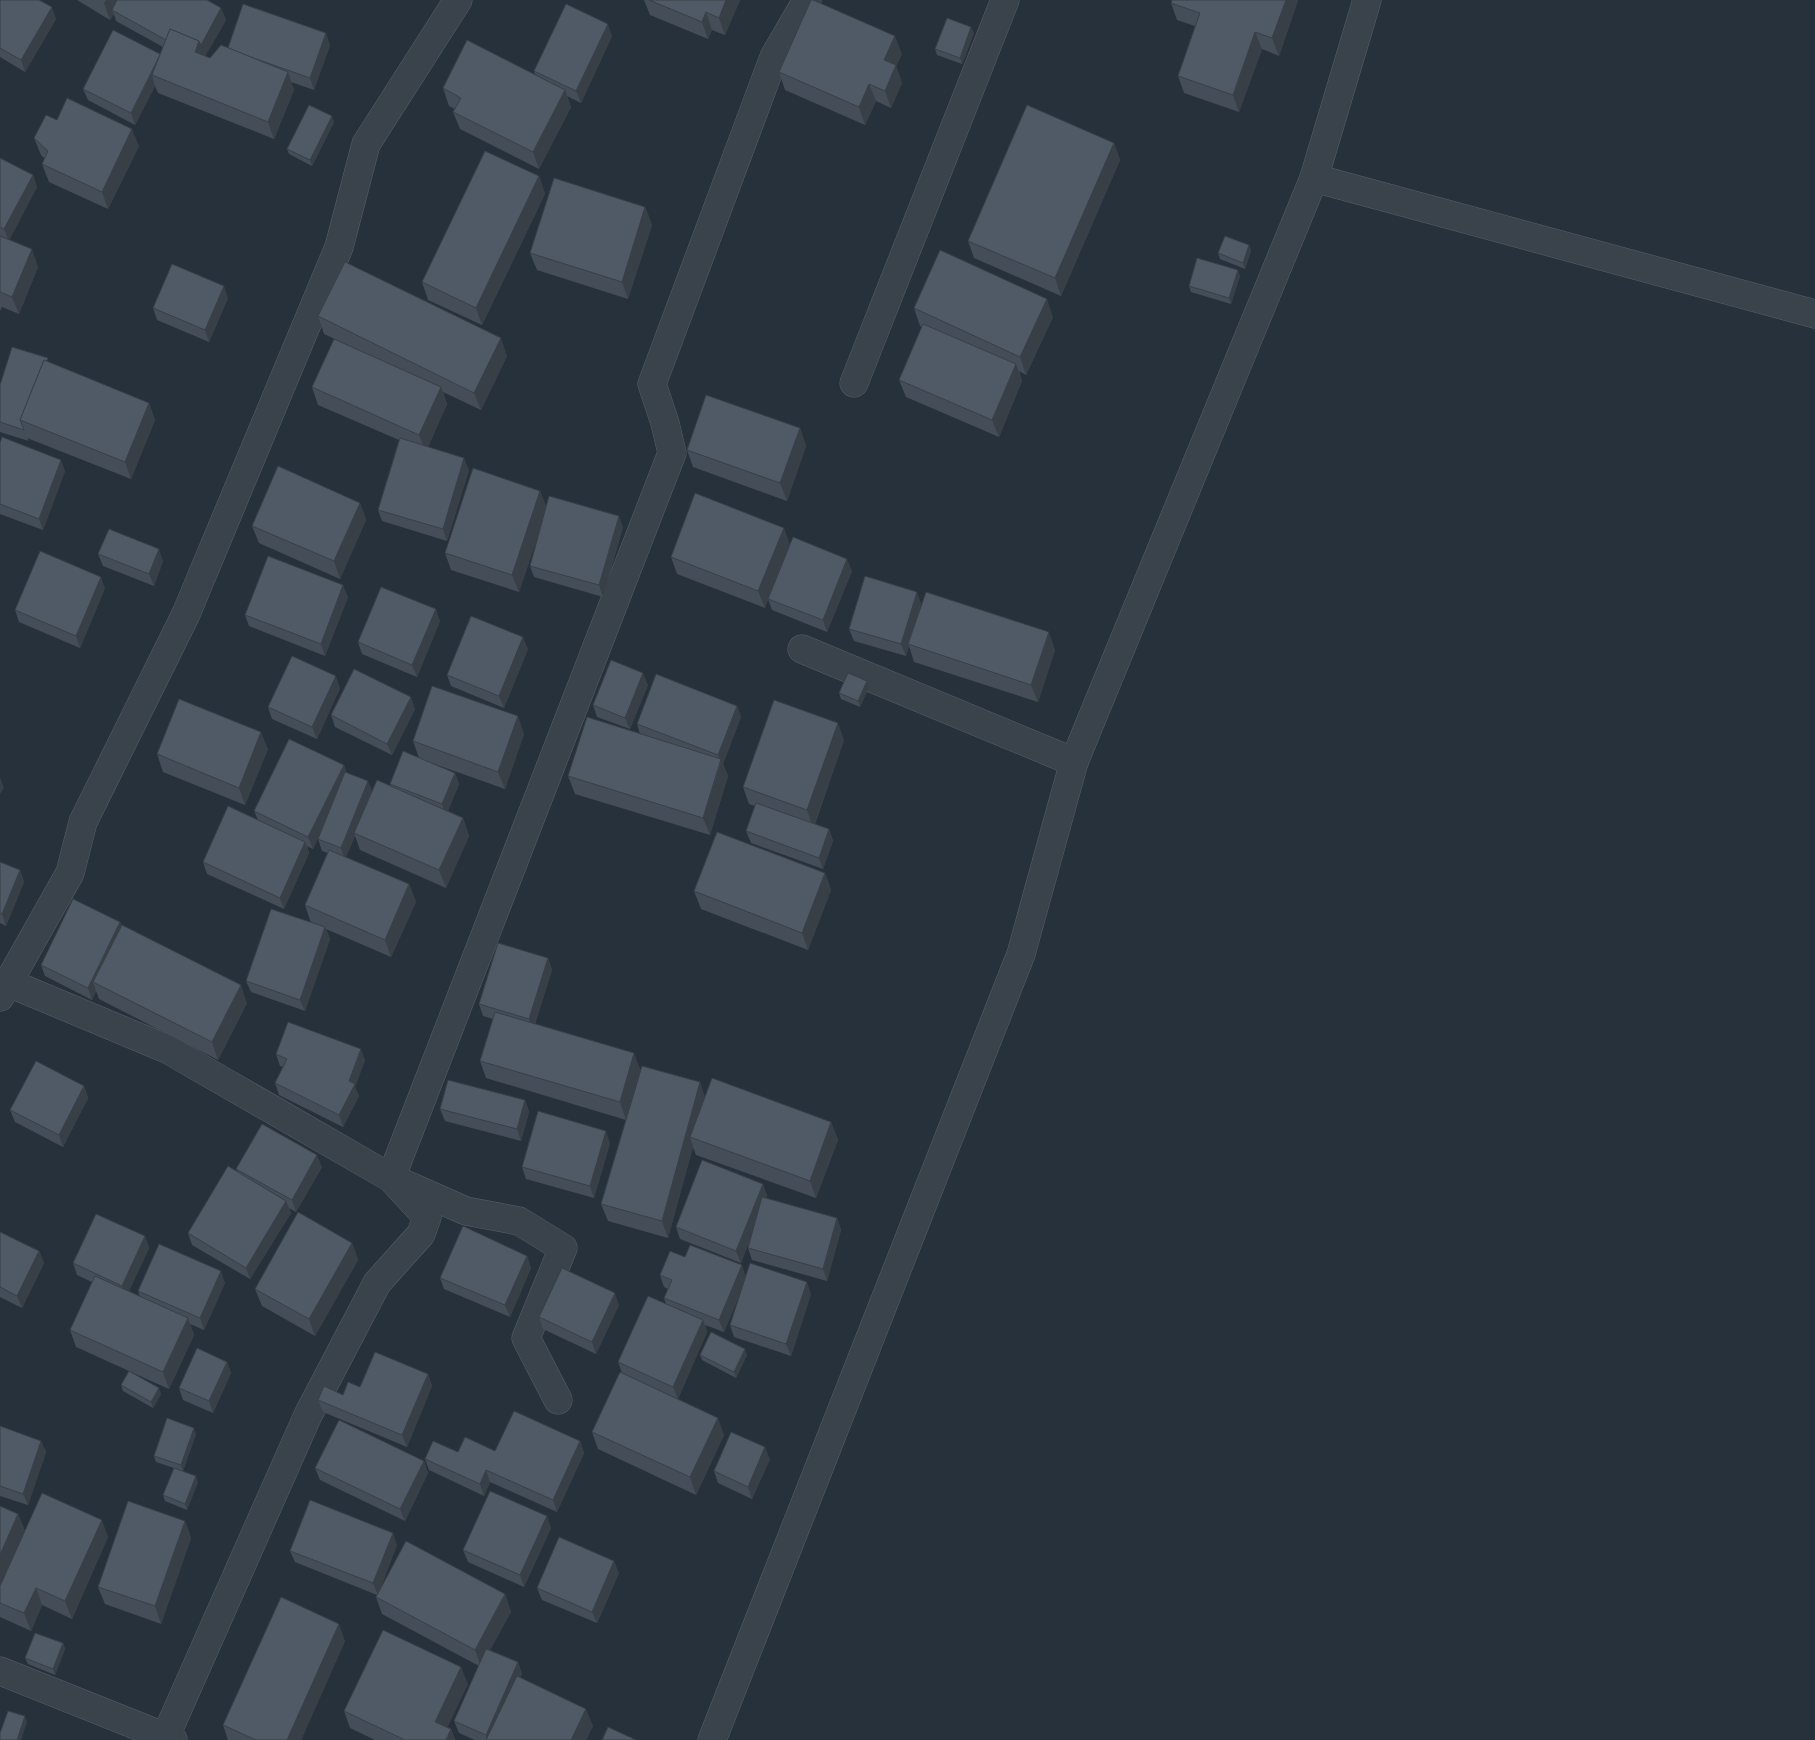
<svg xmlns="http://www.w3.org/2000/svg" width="1815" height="1740" viewBox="0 0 1815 1740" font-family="'PT Sans Narrow',sans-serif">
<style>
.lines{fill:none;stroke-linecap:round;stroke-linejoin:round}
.street-casing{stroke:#58606a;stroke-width:29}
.street{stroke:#3a424c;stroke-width:28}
.wall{fill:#454d58}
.shaded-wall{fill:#383f47}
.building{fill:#505a66;stroke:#383f47}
</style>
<rect width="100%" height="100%" fill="#27313c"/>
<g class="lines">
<defs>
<g id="street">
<polyline points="1314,178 1815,314"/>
<polyline points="854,383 1005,0"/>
<polyline points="802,649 1074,762"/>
<polyline points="9,983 167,1049 391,1178 466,1211 519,1221 563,1248 526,1338 558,1400"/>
<polyline points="0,997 70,873 83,822 186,614 339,247 366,144 458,0"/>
<polyline points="0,1671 173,1740"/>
<polyline points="164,1740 308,1415 377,1283 421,1234 427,1217 391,1178 672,453 665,423 652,384 774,57 807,0"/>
<polyline points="712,1740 1021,954 1074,762 1314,178 1367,0"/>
</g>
</defs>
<use href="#street" class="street-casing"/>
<use href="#street" class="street"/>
</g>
<g class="wall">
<polygon points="0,0 56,19 25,72 0,57"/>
<polygon points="77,0 207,0 221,8 226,20 205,56 210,58 228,48 330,45 314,90 291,82 294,90 274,139 158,93 155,86 135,125 88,100 83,89 160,54 163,47 116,21 114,14 110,20"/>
<polygon points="644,0 740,0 725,35 712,30 708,39 650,15"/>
<polygon points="1298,0 1279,56 1262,49 1239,112 1184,93 1178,76 1195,26 1177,20 1171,3"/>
<polygon points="974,33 962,64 937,55 935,49"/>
<polygon points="612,36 581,103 567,96 571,107 539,169 460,129 453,112 455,109 449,106 443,88 535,75 534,71"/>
<polygon points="902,54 896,66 902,83 891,108 876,101 865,125 785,90 779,72"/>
<polygon points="57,120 139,146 108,209 49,182 42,164 45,159 41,155 34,138"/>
<polygon points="334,122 312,166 289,154 287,149"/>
<polygon points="1114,143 1120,160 1061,296 974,258 968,241"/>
<polygon points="0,158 33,175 37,187 9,240 38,267 19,314 2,307 0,311"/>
<polygon points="539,176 545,194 482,325 428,300 422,282"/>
<polygon points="645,207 652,225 628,299 537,270 530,253"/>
<polygon points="1249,245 1251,251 1245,269 1220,259 1218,253"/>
<polygon points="1240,276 1231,304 1191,292 1189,286"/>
<polygon points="228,298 209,342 157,320 153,308"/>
<polygon points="914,308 1053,317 1026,375 1019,371 1022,381 999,437 906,397 899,380 922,327 920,326"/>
<polygon points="318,316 507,356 481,410 443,392 447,404 428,447 469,470 447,541 382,521 378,510 399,440 318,405 312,387 354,348 324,334"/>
<polygon points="50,363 149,403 155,420 131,479 27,438 29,441 0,432 0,385"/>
<polygon points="800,428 806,446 787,501 693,467 687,450"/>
<polygon points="0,443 65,471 43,530 0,514"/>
<polygon points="540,491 546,507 623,527 603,597 534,577 530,566 543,520 519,592 451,570 445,553"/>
<polygon points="360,503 366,520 340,579 259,543 252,526"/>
<polygon points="790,545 852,571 827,632 772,610 768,599 765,608 677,574 671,557"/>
<polygon points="98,554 163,561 154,586 103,566"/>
<polygon points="105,588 80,648 19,622 15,610"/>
<polygon points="348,597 325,656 249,626 245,615"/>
<polygon points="921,603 918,616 1055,650 1038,702 914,662 909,646 906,656 854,641 849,629"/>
<polygon points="440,621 417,677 362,654 358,642"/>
<polygon points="528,649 504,708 451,686 447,675"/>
<polygon points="648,685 630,729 597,717 593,705"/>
<polygon points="869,687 860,707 841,699 839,693"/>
<polygon points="340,688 317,739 272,719 268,707"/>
<polygon points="737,706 741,717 723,764 728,776 710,835 575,794 568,776 640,734 637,724"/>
<polygon points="415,709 392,755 335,727 331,715"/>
<polygon points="524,734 505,789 426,761 455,773 459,784 448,811 463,818 469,836 446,888 360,850 355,836 346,857 409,884 416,902 391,957 326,929 330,939 305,1011 251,992 246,981 311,923 305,905 328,853 322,851 318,839 319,836 313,849 307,846 309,853 284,909 207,874 203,862 258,820 254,811 344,765 346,772 372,792 390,786 390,784 419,758 413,741"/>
<polygon points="844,740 815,824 829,829 833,841 823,869 751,843 746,831 755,806 749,804 743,787"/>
<polygon points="268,749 245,805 163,772 157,754"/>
<polygon points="0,862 20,870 24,882 6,926 0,923"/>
<polygon points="825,873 831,890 808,950 701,909 694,891"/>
<polygon points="120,922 122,926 247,1003 218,1060 99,999 96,991 92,1000 45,976 41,965"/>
<polygon points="548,958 552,970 535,1024 634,1053 626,1120 486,1078 480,1061 493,1019 483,1016 479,1004"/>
<polygon points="276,1054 365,1060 355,1087 359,1096 343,1127 279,1095 275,1083 283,1067 280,1066"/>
<polygon points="84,1086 88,1098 63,1147 15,1122 10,1110"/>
<polygon points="705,1097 831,1122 838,1140 816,1198 696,1155 693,1147 668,1238 608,1221 601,1204"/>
<polygon points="525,1100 529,1112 521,1141 445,1121 440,1109"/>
<polygon points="610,1143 594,1198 526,1179 522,1167"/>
<polygon points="322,1167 296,1212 289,1208 291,1213 250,1279 192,1245 188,1233 238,1172 236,1169"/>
<polygon points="763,1184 767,1196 766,1198 837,1218 841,1230 827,1281 752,1260 748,1248 750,1239 741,1263 680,1239 676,1227"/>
<polygon points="0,1232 39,1251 44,1263 22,1308 0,1297"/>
<polygon points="145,1236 149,1248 129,1291 140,1297 138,1291 225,1283 204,1330 190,1324 194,1335 169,1389 131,1372 161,1394 153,1408 123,1391 121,1385 129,1371 76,1347 70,1330 92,1282 77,1275 73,1263"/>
<polygon points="352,1243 358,1260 315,1336 262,1306 255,1289"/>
<polygon points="527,1256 531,1268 510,1317 444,1289 440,1278"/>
<polygon points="685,1257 746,1276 811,1294 791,1356 734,1337 730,1325 743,1286 724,1332 705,1325 707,1332 678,1399 634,1379 724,1435 696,1495 598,1449 592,1432 622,1373 618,1362 666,1304 664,1298 668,1289 664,1287 660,1275"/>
<polygon points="619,1305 596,1354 543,1329 539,1317"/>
<polygon points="700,1355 747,1355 736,1378 702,1360"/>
<polygon points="227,1362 231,1373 213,1413 183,1400 179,1388"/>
<polygon points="428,1374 432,1386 407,1447 323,1412 318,1400 343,1395 360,1387"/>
<polygon points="0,1426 41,1441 46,1452 28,1505 0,1496"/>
<polygon points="196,1434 183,1471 198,1482 187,1510 165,1501 163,1495 174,1468 156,1462 154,1456"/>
<polygon points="580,1441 584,1453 557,1512 490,1482 484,1496 429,1470 425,1459 458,1452 495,1451"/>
<polygon points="770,1459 752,1499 718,1483 714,1471"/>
<polygon points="424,1461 428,1473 405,1521 320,1480 315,1468"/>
<polygon points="0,1506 18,1514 25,1531 108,1537 72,1619 42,1605 31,1631 0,1617"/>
<polygon points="185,1521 191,1538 161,1624 105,1604 98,1587"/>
<polygon points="551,1528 524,1587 468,1562 463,1550"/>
<polygon points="397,1545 379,1592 505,1594 511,1612 490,1650 518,1662 522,1674 520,1677 593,1726 586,1740 475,1740 459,1733 454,1721 479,1666 382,1614 376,1597 377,1595 295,1562 290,1551"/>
<polygon points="619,1573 597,1623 542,1600 537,1588"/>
<polygon points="345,1641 301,1740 228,1740 223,1725"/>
<polygon points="63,1643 65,1649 55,1675 28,1664 25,1658"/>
<polygon points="468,1684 447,1727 451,1729 455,1740 375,1740 350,1728 344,1711"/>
</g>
<g class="shaded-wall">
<polygon points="106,0 122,0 112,10 114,14 110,20 104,3"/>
<polygon points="726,0 740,0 725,35 719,18"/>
<polygon points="1286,0 1298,0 1279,56 1272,38"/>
<polygon points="52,7 56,19 25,72 21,60"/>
<polygon points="221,8 226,20 205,57 195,52 199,41"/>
<polygon points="706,12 712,30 708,39 702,22"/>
<polygon points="608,24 612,36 581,103 576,91"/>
<polygon points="971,27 974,33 962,64 960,58"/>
<polygon points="1255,32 1262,49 1239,112 1233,95"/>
<polygon points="326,33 330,45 314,90 310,78"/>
<polygon points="895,36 902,54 896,66 902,83 891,108 885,91 884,60"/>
<polygon points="161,55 152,75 155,86 135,125 131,113"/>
<polygon points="288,72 294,90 274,139 268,122"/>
<polygon points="869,84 876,101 865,125 859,107"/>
<polygon points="565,90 571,107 539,169 533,152"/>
<polygon points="332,116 334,122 312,166 310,160"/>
<polygon points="132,129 139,146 108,209 102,192"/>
<polygon points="1114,143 1120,160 1061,296 1055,278"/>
<polygon points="33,175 37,187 9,241 4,229"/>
<polygon points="539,176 545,194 482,325 476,308"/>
<polygon points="645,207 652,225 628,299 622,282"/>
<polygon points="1249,245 1251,251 1245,269 1243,263"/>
<polygon points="32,249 38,267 19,314 12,297"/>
<polygon points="1238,270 1240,276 1231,304 1229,298"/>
<polygon points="224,286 228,298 209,342 205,330"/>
<polygon points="1047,299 1053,317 1026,375 1020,357"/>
<polygon points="501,338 507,356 481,410 474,393"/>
<polygon points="1016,364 1022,381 999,437 992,420"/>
<polygon points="441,387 447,404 426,452 419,435"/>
<polygon points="149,403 155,420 131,479 125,462"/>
<polygon points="800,428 806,446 787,501 780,483"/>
<polygon points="464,458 469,470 447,541 443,529"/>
<polygon points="61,460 65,471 43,530 39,519"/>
<polygon points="540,491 547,508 519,592 512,575"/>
<polygon points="360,503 366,520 340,579 334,561"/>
<polygon points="619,516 623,527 603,597 599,585"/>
<polygon points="784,528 790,545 765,608 758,591"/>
<polygon points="159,549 163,561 154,586 149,574"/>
<polygon points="847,559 852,571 827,632 823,620"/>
<polygon points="101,577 105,588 80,648 76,636"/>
<polygon points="343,585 348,597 325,656 321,644"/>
<polygon points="917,592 921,603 909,645 908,644 909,646 906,656 901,644"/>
<polygon points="436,609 440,621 417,677 412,665"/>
<polygon points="1049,632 1055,650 1038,702 1031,685"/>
<polygon points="523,637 528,649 504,708 499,696"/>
<polygon points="643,673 648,685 630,729 625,718"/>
<polygon points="336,676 340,688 317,739 312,727"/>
<polygon points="867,681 869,687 860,707 858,701"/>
<polygon points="411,697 415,709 392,755 387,744"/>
<polygon points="737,706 741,717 723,764 728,776 710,835 703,818 721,762 718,755"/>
<polygon points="518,716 524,734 505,789 498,772"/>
<polygon points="838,723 844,740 813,828 807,810"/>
<polygon points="261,732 268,749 245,805 239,788"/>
<polygon points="344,765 348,777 313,849 308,837"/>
<polygon points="455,773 459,784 446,816 442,804"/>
<polygon points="0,777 4,788 0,794"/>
<polygon points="368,781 373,793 354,833 355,836 345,860 341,848"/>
<polygon points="463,818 469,836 446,888 439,870"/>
<polygon points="829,829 833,841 823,869 819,858"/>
<polygon points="305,842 309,853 284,909 280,898"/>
<polygon points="20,870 24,882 6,926 2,914"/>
<polygon points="825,873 831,890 808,950 802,933"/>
<polygon points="409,884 416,902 391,957 385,940"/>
<polygon points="120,922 124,934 93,982 96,991 92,1000 88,988"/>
<polygon points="325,927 330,939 305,1011 300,1000"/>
<polygon points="548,958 552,970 533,1030 529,1019"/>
<polygon points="241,985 247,1003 218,1060 212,1042"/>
<polygon points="361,1049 365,1060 355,1087 359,1096 343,1127 339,1115 349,1081"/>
<polygon points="634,1053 641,1071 626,1120 620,1102"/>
<polygon points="700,1082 706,1100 690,1137 693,1147 668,1238 662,1221"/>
<polygon points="84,1086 88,1098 63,1147 59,1135"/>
<polygon points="525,1100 529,1112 521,1141 517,1129"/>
<polygon points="831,1122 838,1140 816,1198 810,1181"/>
<polygon points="606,1131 610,1143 594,1198 590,1186"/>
<polygon points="317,1155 322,1167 296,1212 292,1200"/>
<polygon points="763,1184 767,1196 741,1263 736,1251"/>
<polygon points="286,1201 291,1213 250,1279 246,1268"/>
<polygon points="837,1218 841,1230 827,1281 823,1269"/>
<polygon points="145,1236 149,1248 126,1298 122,1286"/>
<polygon points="352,1243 358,1260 315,1336 309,1319"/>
<polygon points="39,1251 44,1263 22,1308 17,1296"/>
<polygon points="527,1256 531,1268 510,1317 505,1305"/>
<polygon points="742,1265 746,1277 724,1332 719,1320"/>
<polygon points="221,1271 225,1283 204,1330 200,1318"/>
<polygon points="807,1282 811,1294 791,1356 786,1344"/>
<polygon points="615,1293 619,1305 596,1354 592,1342"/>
<polygon points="188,1318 194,1335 169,1389 163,1372"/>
<polygon points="703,1320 707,1332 678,1399 673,1387"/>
<polygon points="745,1349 747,1355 736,1378 734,1372"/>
<polygon points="227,1362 231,1373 213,1413 209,1401"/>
<polygon points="428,1374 432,1386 407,1447 402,1435"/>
<polygon points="159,1388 161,1394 153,1408 151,1402"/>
<polygon points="718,1418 724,1435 696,1495 690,1477"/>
<polygon points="194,1428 196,1434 183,1471 181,1465"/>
<polygon points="41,1441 46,1452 28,1505 23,1494"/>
<polygon points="580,1441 584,1453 557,1512 553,1500"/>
<polygon points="765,1447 770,1459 752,1499 748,1487"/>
<polygon points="424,1461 428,1473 405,1521 400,1509"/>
<polygon points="486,1470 490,1482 484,1496 480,1484"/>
<polygon points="196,1476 198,1482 187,1510 185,1504"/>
<polygon points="18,1514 25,1531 0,1587 0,1555"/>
<polygon points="547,1516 551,1528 524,1587 520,1575"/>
<polygon points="102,1520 108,1537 72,1619 65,1601"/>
<polygon points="185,1521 191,1538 161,1624 155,1606"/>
<polygon points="393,1533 397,1545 378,1595 373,1583"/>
<polygon points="614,1561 619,1573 597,1623 592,1612"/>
<polygon points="36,1588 42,1605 31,1631 24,1613"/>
<polygon points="505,1594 511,1612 481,1667 475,1650"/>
<polygon points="339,1624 345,1641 301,1740 287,1740"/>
<polygon points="63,1643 65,1649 55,1675 53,1669"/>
<polygon points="518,1662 522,1674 493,1740 487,1740 486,1735"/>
<polygon points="461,1667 468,1684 442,1739 435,1722"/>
<polygon points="586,1709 593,1726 586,1740 571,1740"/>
<polygon points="25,1716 27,1722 21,1740 17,1740"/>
<polygon points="451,1729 455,1740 446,1740"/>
</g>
<g class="building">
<polygon points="0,0 39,0 52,7 21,60 0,48"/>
<polygon points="117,0 207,0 221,8 201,45 199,41 170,29 166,40 112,10"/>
<polygon points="649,0 726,0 719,18 706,12 702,22"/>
<polygon points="811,0 813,0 895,36 884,60 896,65 885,91 869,84 859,107 779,72"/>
<polygon points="1172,0 1286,0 1272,38 1255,32 1233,95 1178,76 1200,13 1171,3"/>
<polygon points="243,4 326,33 310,78 248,56 228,48"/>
<polygon points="566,4 608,24 576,91 534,71"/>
<polygon points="947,18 971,27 960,58 935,49"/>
<polygon points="170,29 199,41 195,52 210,58 221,45 288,72 268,122 152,75"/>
<polygon points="113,30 160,54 156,63 131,113 83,89"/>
<polygon points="467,40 565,90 533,152 453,112 461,98 443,88"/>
<polygon points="67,98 132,129 102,192 42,164 48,151 34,138 46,115 57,120"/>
<polygon points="309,105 332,116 310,160 287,149"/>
<polygon points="1027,105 1114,143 1055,278 968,241"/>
<polygon points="485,151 539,176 476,308 422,282"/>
<polygon points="0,158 33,175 4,229 0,227"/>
<polygon points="554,178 645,207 622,282 530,253"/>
<polygon points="0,236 32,249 12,297 0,292"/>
<polygon points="1225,236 1249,245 1243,263 1218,253"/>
<polygon points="940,250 1047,299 1020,357 914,308"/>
<polygon points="1197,258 1238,270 1229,298 1189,286"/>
<polygon points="345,262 501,338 474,393 318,316"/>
<polygon points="172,264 224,286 205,330 153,308"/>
<polygon points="923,324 1016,364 992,420 899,380"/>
<polygon points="334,339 441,387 419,435 312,387"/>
<polygon points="12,347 48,358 47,361 44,360 20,420 24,430 0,422 0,385"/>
<polygon points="44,360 149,403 125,462 20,420"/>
<polygon points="706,395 800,428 780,483 687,450"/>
<polygon points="2,437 61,460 39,519 0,504 0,443"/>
<polygon points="400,438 464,458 443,529 378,510"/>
<polygon points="278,466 360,503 334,561 252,526"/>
<polygon points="473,468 540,491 512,575 445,553"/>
<polygon points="695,493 784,528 758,591 671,557"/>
<polygon points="549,496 619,516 599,585 530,566"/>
<polygon points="109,529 159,549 149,574 98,554"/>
<polygon points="793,537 847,559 823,620 768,599"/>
<polygon points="40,551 101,577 76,636 15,610"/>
<polygon points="268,556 343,585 321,644 245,615"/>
<polygon points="865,576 917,592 901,644 849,629"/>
<polygon points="381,587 436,609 412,665 358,642"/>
<polygon points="926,592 1049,632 1031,685 908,644"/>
<polygon points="471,616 523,637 499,696 447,675"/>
<polygon points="292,656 336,676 312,727 268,707"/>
<polygon points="611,660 643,673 625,718 593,705"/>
<polygon points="354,669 411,697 387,744 331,715"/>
<polygon points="848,673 867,681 858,701 839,693"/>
<polygon points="656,674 737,706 718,755 637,724"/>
<polygon points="432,686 518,716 498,772 413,741"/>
<polygon points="179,699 261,732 239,788 157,754"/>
<polygon points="774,700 838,723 807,810 743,787"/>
<polygon points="587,717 721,759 703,818 568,776"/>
<polygon points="289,739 344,765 308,837 254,811"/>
<polygon points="403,751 455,773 442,804 390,784"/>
<polygon points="345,772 368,781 341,848 318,839"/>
<polygon points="377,780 463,818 439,870 354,833"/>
<polygon points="756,803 829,829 819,858 746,831"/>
<polygon points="228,806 305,842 280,898 203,862"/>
<polygon points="717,832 825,873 802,933 694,891"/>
<polygon points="329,850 409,884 385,940 305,905"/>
<polygon points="0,862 20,870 2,914 0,913"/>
<polygon points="73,899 120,922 88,988 41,965"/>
<polygon points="271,909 325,927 300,1000 246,981"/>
<polygon points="122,925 241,985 212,1042 93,982"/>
<polygon points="498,943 548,958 529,1019 479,1004"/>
<polygon points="495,1012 634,1053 620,1102 480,1061"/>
<polygon points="288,1022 361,1049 349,1081 355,1084 339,1115 275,1083 287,1059 276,1054"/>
<polygon points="36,1061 84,1086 59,1135 10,1110"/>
<polygon points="642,1066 700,1082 662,1221 601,1204"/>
<polygon points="712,1078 831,1122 810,1181 690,1137"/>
<polygon points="448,1080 525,1100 517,1129 440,1109"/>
<polygon points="538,1111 606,1131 590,1186 522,1167"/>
<polygon points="262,1124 317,1155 292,1200 236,1169"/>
<polygon points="702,1160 763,1184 736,1251 676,1227"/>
<polygon points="228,1166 286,1201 246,1268 188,1233"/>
<polygon points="762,1197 837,1218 823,1269 748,1248"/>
<polygon points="298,1212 352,1243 309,1319 255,1289"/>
<polygon points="96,1214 145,1236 122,1286 73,1263"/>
<polygon points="463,1226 527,1256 505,1305 440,1278"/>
<polygon points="0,1232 39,1251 17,1296 0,1287"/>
<polygon points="159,1244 221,1271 200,1318 138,1291"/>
<polygon points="690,1245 742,1265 719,1320 664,1298 672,1280 660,1275 670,1251 685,1257"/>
<polygon points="750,1263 807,1282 786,1344 730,1325"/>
<polygon points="562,1268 615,1293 592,1342 539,1317"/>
<polygon points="95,1276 188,1318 163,1372 70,1330"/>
<polygon points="648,1296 703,1320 673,1387 618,1362"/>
<polygon points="711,1332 745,1349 734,1372 700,1355"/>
<polygon points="197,1348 227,1362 209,1401 179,1388"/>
<polygon points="375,1352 428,1374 402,1435 318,1400 324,1386 343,1395 348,1382 360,1387"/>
<polygon points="129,1371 159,1388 151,1402 121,1385"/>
<polygon points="620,1372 718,1418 690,1477 592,1432"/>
<polygon points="514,1411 580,1441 553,1500 486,1470 480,1484 425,1459 433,1441 458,1452 465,1437 495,1451"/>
<polygon points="167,1418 194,1428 181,1465 154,1456"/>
<polygon points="339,1420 424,1461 400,1509 315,1468"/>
<polygon points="0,1426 41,1441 23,1494 0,1486"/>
<polygon points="731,1432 765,1447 748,1487 714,1471"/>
<polygon points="174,1468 196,1476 185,1504 163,1495"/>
<polygon points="490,1491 547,1516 520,1575 463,1550"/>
<polygon points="42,1493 102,1520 65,1601 36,1588 24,1613 0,1603 0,1586"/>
<polygon points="310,1500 393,1533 373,1583 290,1551"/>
<polygon points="128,1501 185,1521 155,1606 98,1587"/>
<polygon points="0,1506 18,1514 0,1555"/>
<polygon points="559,1537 614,1561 592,1612 537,1588"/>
<polygon points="406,1541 505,1594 475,1650 376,1597"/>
<polygon points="281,1597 339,1624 287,1740 256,1740 223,1725"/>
<polygon points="383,1630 461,1667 435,1722 451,1729 446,1740 405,1740 344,1711"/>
<polygon points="35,1633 63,1643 53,1669 25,1658"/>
<polygon points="486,1649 518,1662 486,1735 454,1721"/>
<polygon points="517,1676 586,1709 571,1740 486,1740"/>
<polygon points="8,1711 25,1716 17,1740 0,1740 0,1733"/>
<polygon points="608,1727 636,1740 602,1740"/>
</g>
</svg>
